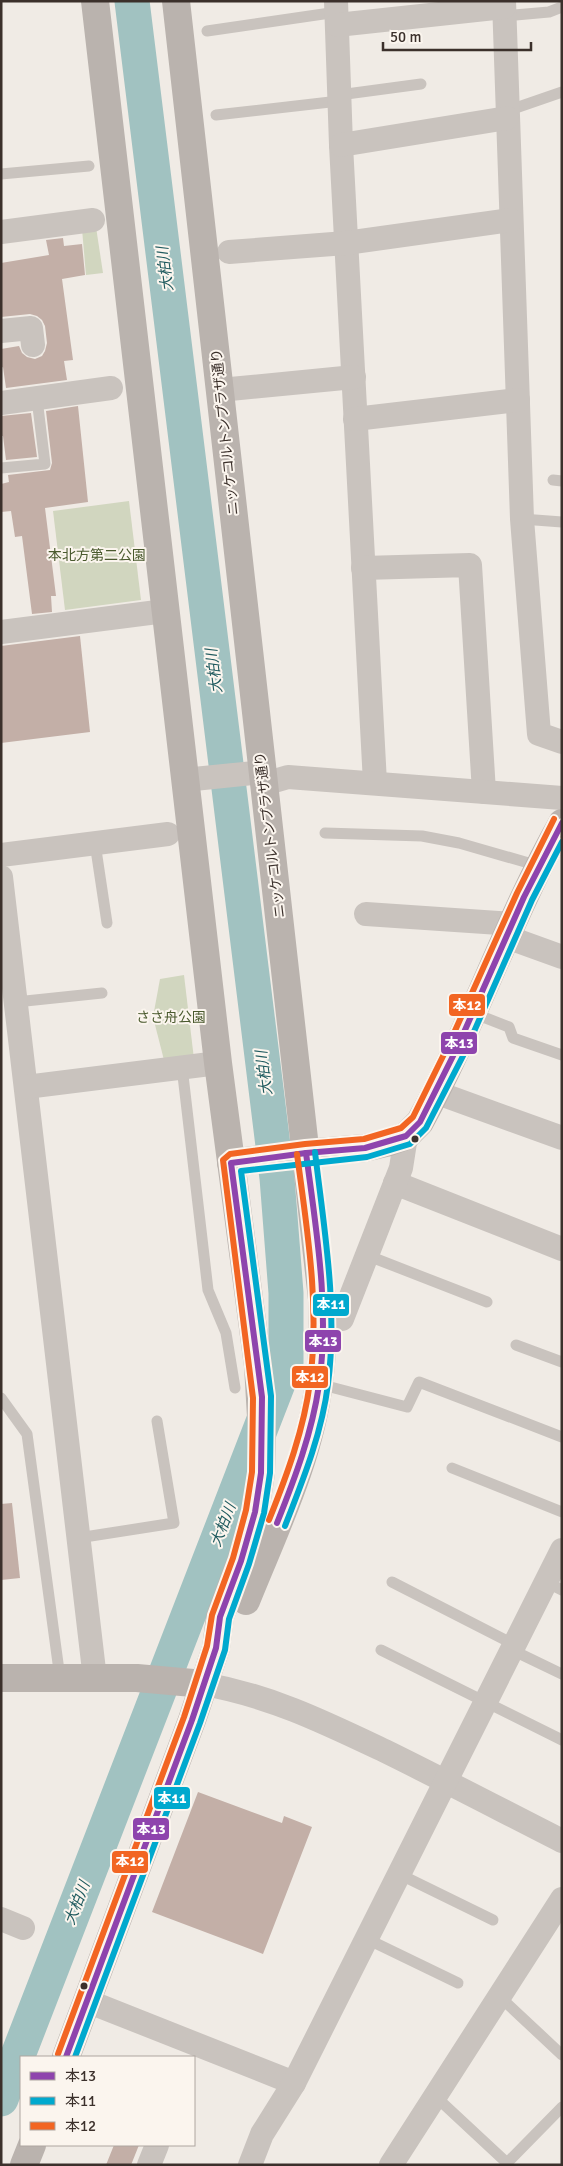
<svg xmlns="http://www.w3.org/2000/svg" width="563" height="2166" viewBox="0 0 563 2166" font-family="Signika,'Noto Sans JP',sans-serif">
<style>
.green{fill:#d1d6bf}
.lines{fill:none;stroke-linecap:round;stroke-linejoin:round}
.river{stroke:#a1c2c1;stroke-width:35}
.building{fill:#c3afa7}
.lane{stroke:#c9c3be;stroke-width:11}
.street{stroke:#c9c3be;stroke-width:24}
.secondary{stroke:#bab3ae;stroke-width:28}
.bus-1-casing{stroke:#fbf5ee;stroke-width:10}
.bus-2-casing{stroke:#fbf5ee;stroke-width:10}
.bus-3-casing{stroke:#fbf5ee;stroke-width:10}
.bus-1{stroke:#8e44ad;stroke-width:6}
.bus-2{stroke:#00a9ce;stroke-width:6}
.bus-3{stroke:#f26522;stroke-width:6}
.bus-dot{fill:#3b302b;stroke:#fbf5ee;stroke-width:2}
.labels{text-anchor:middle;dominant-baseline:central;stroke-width:4;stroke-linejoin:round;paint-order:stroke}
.street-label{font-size:14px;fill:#3b302b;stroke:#fbf5ee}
.park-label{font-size:14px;fill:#4a5a2e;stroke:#fbf5ee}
.water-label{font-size:15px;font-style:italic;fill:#1f5a5e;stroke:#fbf5ee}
.line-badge{stroke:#fbf5ee;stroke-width:2}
.badge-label{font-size:14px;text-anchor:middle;font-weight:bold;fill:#fff}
</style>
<rect width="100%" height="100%" fill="#f0ebe5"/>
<g class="green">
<polygon points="96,227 103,273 86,275 82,229"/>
<polygon points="129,501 141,600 65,610 53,511"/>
<polygon points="184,975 194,1059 165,1064 153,1017 160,979"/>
</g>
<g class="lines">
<polyline class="river" points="1,2099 286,1363 286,1293 277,1178 132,1"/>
</g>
<g class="building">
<polygon points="63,238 64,246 82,244 85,275 62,279 73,360 64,361 67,380 6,388 3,367 1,368 1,349 19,346 22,353 27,357 35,359 42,356 45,351 47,343 45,326 42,320 37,316 30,314 1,317 1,263 49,255 46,240"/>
<polygon points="78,406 88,502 45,508 56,596 51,596 52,612 32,614 22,536 15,537 11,511 1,512 1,484 9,482 8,475 50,470 52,463 46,411"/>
<polygon points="31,413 37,457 6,460 3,436 1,436 1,416"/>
<polygon points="80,636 90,732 1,743 1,646"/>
<polygon points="12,1503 20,1578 1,1580 1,1504"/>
<polygon points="198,1792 282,1823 284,1816 312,1827 263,1954 152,1912"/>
<polygon points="114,2145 139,2145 131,2165 106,2165"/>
</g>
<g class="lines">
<g class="lane">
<polyline points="504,16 549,12 562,7"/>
<polyline points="207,31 337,12"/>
<polyline points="339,95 421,84"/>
<polyline points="507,111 562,92"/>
<polyline points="216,115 339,101"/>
<polyline points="1,174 89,166"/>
<polyline points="1,468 45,464 37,399"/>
<polyline points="553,480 562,481"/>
<polyline points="522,519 562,522"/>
<polyline points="325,833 422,836 459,843 539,866"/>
<polyline points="95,843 107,923"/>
<polyline points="16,1002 102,993"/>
<polyline points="473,1013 509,1027 513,1038 562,1055"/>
<polyline points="182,1067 208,1290 226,1333 235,1388"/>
<polyline points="366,1255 487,1302"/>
<polyline points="516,1345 562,1362"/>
<polyline points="319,1384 407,1407 419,1382 562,1437"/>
<polyline points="1,1398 27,1434 60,1678"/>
<polyline points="452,1468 562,1512"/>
<polyline points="78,1538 174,1523 157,1421"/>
<polyline points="392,1582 515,1645"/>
<polyline points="546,1582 562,1590"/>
<polyline points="381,1650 562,1740"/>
<polyline points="512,1650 562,1674"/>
<polyline points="399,1874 493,1920"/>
<polyline points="367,1939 458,1983"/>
<polyline points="499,1996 562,2055"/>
<polyline points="435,2096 507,2163 562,2107"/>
</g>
<g class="street">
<polyline points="336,1 341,145 375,783"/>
<polyline points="504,1 522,519 539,734 562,742"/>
<polyline points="337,25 504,7"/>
<polyline points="341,145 507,118"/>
<polyline points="1,232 93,220"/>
<polyline points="229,252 346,243 511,220"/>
<polyline points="1,331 31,328 33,345"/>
<polyline points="220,390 354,377"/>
<polyline points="1,403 111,388"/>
<polyline points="355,419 518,400"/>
<polyline points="363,568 470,565 484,792"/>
<polyline points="1,632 165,611"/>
<polyline points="184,780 263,772"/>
<polyline points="264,784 288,777 562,798"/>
<polyline points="1,855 168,834"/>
<polyline points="1,877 95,1679"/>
<polyline points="366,914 513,924"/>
<polyline points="507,937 562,957"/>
<polyline points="26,1087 218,1063"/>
<polyline points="435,1092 562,1138"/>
<polyline points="395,1183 562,1249"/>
<polyline points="342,1319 401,1168 406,1136"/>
<path d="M204,1684C271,1696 324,1722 385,1751C444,1780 503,1811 562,1841"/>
<polyline points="1,1919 23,1928"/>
<polyline points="87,2001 294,2083"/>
<polyline points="149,2165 157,2145"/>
<polyline points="250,2165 262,2134 294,2083 562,1550"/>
<polyline points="391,2165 562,1899"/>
</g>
<g class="secondary">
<path d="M176,1L322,1299C323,1327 323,1355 319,1382C310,1459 274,1531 246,1601"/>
<path d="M231,1163L306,1153L365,1148L386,1143L406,1136L420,1122C473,1025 508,919 562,823"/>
<polyline points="1,1678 137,1678 204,1684"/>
<polyline points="66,2057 192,1720 216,1648 220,1617 241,1561 255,1512 261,1473 262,1434 258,1366 218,1063 95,1"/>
<polyline points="24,2165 32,2145"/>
</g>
<defs>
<g id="bus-1">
<path d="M277,1523C295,1478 312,1433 319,1385C330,1308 316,1229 306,1153"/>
<polyline points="66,2057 192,1720 216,1648 220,1617 241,1561 255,1512 261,1473 262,1397 231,1163 306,1153 365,1148 406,1136 420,1122 457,1048 524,897 562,823"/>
</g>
<g id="bus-2">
<path d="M285,1526C303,1480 322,1433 328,1384C338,1306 324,1229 315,1152"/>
<polyline points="75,2057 200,1723 225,1650 229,1619 249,1564 264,1513 270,1473 271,1396 241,1171 367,1157 410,1144 426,1128 465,1052 532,900 562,842"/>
</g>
<g id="bus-3">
<path d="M269,1520C287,1475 304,1429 310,1382C320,1305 307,1229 297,1154"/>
<polyline points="58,2054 184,1717 207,1646 212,1615 233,1558 246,1510 252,1472 253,1398 223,1160 230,1154 305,1144 364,1139 401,1128 413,1117 449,1044 517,893 554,819"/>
</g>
</defs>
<use href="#bus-1" class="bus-1-casing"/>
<use href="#bus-2" class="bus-2-casing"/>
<use href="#bus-3" class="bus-3-casing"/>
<use href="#bus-1" class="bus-1"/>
<use href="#bus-2" class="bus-2"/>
<use href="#bus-3" class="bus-3"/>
</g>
<g class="bus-dot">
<circle cx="415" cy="1139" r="4.5"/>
<circle cx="84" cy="1986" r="4.5"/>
</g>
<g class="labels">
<g class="street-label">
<text transform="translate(225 432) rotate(-96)">ニッケコルトンプラザ通り</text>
<text transform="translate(270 835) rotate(-97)">ニッケコルトンプラザ通り</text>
</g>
<g class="park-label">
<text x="97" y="555">本北方第二公園</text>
<text x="171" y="1017">ささ舟公園</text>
</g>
<g class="water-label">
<text transform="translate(165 269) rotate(-97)">大柏川</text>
<text transform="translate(214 671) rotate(-97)">大柏川</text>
<text transform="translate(264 1073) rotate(-97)">大柏川</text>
<text transform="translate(223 1525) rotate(-69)">大柏川</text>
<text transform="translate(77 1903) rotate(-69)">大柏川</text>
</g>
</g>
<g class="line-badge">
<rect x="448" y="993" width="38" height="24" rx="5" fill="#f26522"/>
<rect x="440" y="1031" width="38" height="24" rx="5" fill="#8e44ad"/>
<rect x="312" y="1293" width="38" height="24" rx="5" fill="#00a9ce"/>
<rect x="304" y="1329" width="38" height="24" rx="5" fill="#8e44ad"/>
<rect x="291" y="1365" width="38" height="24" rx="5" fill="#f26522"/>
<rect x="153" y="1786" width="38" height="24" rx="5" fill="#00a9ce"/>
<rect x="132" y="1817" width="38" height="24" rx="5" fill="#8e44ad"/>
<rect x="111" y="1850" width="38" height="24" rx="5" fill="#f26522"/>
</g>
<g class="badge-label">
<text x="467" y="1010">本12</text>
<text x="459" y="1048">本13</text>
<text x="331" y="1309">本11</text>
<text x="323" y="1346">本13</text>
<text x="310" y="1382">本12</text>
<text x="172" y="1803">本11</text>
<text x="151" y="1834">本13</text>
<text x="130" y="1866">本12</text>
</g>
<rect width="563" height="2166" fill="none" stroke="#3b302b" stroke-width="5"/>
<rect x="20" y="2056" width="175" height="90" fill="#fbf5ee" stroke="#aea6a0"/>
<rect x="30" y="2072" width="25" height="8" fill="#8e44ad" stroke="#aea6a0"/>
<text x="65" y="2081" font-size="15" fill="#3b302b">本13</text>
<rect x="30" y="2097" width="25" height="8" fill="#00a9ce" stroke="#aea6a0"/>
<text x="65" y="2106" font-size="15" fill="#3b302b">本11</text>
<rect x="30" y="2122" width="25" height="8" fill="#f26522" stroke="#aea6a0"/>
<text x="65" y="2131" font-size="15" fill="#3b302b">本12</text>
<path d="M383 42v8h148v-8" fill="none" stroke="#3b302b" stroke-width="2.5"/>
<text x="390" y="42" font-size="15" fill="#3b302b" stroke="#fbf5ee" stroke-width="4" paint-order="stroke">50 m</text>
</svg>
